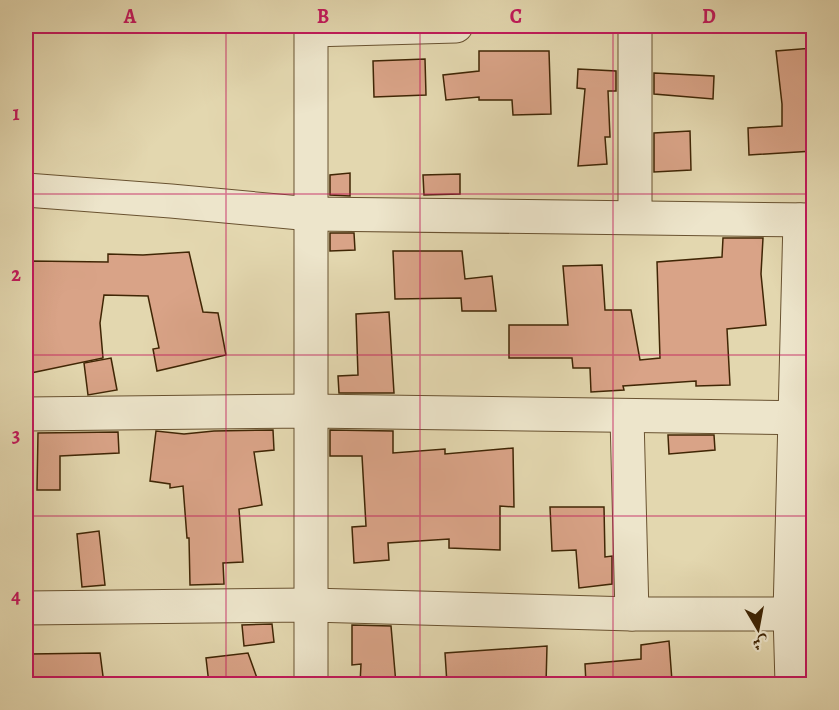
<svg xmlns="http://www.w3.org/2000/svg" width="839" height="710" viewBox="0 0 839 710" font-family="Alegreya,Amiri,serif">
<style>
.building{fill:#d9a387;stroke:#402605;stroke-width:1.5}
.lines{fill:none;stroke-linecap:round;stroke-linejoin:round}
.minor-casing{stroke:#695230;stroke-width:35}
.minor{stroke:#ede5cb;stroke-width:33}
.grid{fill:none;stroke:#c2185b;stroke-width:1.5;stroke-opacity:0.55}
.neatline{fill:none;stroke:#c2185b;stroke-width:2}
.grid-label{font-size:20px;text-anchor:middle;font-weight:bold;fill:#c2185b}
</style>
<rect width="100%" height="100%" fill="#e3d7af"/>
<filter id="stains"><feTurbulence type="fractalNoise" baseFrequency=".00333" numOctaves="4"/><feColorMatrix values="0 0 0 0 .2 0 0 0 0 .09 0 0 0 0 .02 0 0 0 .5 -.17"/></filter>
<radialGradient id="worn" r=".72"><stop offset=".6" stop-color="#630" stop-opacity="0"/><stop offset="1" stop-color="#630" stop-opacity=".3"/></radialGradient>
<g class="building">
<polygon points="813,48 813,151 749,155 748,128 782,126 782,104 776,51"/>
<polygon points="479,51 549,51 551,114 513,115 512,100 479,100 479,97 446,100 443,75 479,71"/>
<polygon points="425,59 426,95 374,97 373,61"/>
<polygon points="578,69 616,71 616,91 608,91 610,137 605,137 607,164 578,166 585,89 577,88"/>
<polygon points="654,73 714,76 713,99 654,94"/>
<polygon points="690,131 691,170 654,172 654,133"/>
<polygon points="350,173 350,196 330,195 330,175"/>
<polygon points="460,174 460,194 424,195 423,175"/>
<polygon points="330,233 354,233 355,250 330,251"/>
<polygon points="723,238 763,238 761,274 766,325 727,329 730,385 696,386 696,381 623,386 624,390 591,392 590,368 573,368 572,358 509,358 509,325 568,325 563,266 602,265 605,310 631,310 640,360 660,358 657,262 722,257"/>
<polygon points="393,251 462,251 465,279 492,276 496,311 462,311 461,298 395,299"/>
<polygon points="189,252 203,312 218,313 226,355 157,371 153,349 159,348 148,296 104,295 100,323 103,358 26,374 26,311 31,311 31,261 108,262 108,254 143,255"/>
<polygon points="389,312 394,393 339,393 338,376 358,375 356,314"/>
<polygon points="111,358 117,390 88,395 84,363"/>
<polygon points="273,430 274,450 254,452 262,505 239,509 243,562 223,563 224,584 190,585 189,538 187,538 183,486 170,488 170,484 150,481 156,431 184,434 214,431"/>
<polygon points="330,430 393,431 393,453 445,449 445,454 513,448 514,507 500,506 500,550 449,548 449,539 388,543 389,560 354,563 352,527 366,526 362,456 330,456"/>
<polygon points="118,432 119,453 60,456 60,490 37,490 38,433"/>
<polygon points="668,435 714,435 715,450 669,454"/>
<polygon points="550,507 604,507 605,557 612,556 612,584 579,588 576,550 552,551"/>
<polygon points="99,531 105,585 82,587 77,534"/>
<polygon points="272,624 274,642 244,646 242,625"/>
<polygon points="352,625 391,626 396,684 360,684 361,664 352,665"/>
<polygon points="669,641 672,681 586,684 585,664 641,659 641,645"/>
<polygon points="547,646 546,684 447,684 445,653"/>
<polygon points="100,653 104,684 34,684 30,654"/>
<polygon points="248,653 257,678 209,684 206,658"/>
</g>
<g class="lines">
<defs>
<g id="minor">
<polyline points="311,30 456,26"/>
<polyline points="26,190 171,201 311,214 814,220"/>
<polyline points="635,217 635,26"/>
<polyline points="26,414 311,411 814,418"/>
<polyline points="627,417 632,614"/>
<polyline points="26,608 311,605 632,614 814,614"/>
<polyline points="311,684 311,26"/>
<polyline points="792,684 790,614 800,220"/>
</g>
</defs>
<use href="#minor" class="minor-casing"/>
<use href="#minor" class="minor"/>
</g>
<path class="grid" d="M226,26V684M420,26V684M613,26V684M26,194H814M26,355H814M26,516H814"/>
<rect width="839" height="710" fill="none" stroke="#e3d7af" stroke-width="66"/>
<g transform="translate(758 629) rotate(170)" stroke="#ede5cb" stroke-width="4.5" paint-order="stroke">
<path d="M0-4.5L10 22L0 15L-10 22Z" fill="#402605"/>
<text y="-9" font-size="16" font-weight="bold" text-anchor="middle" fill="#402605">ش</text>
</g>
<rect x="33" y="33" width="773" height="644" class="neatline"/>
<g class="grid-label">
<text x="130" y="23">A</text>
<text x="323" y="23">B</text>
<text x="516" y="23">C</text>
<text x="709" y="23">D</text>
<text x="16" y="120">1</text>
<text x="16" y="281">2</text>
<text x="16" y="442">3</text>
<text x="16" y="603">4</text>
</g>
<rect width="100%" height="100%" filter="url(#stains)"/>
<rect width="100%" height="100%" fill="url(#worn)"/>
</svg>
